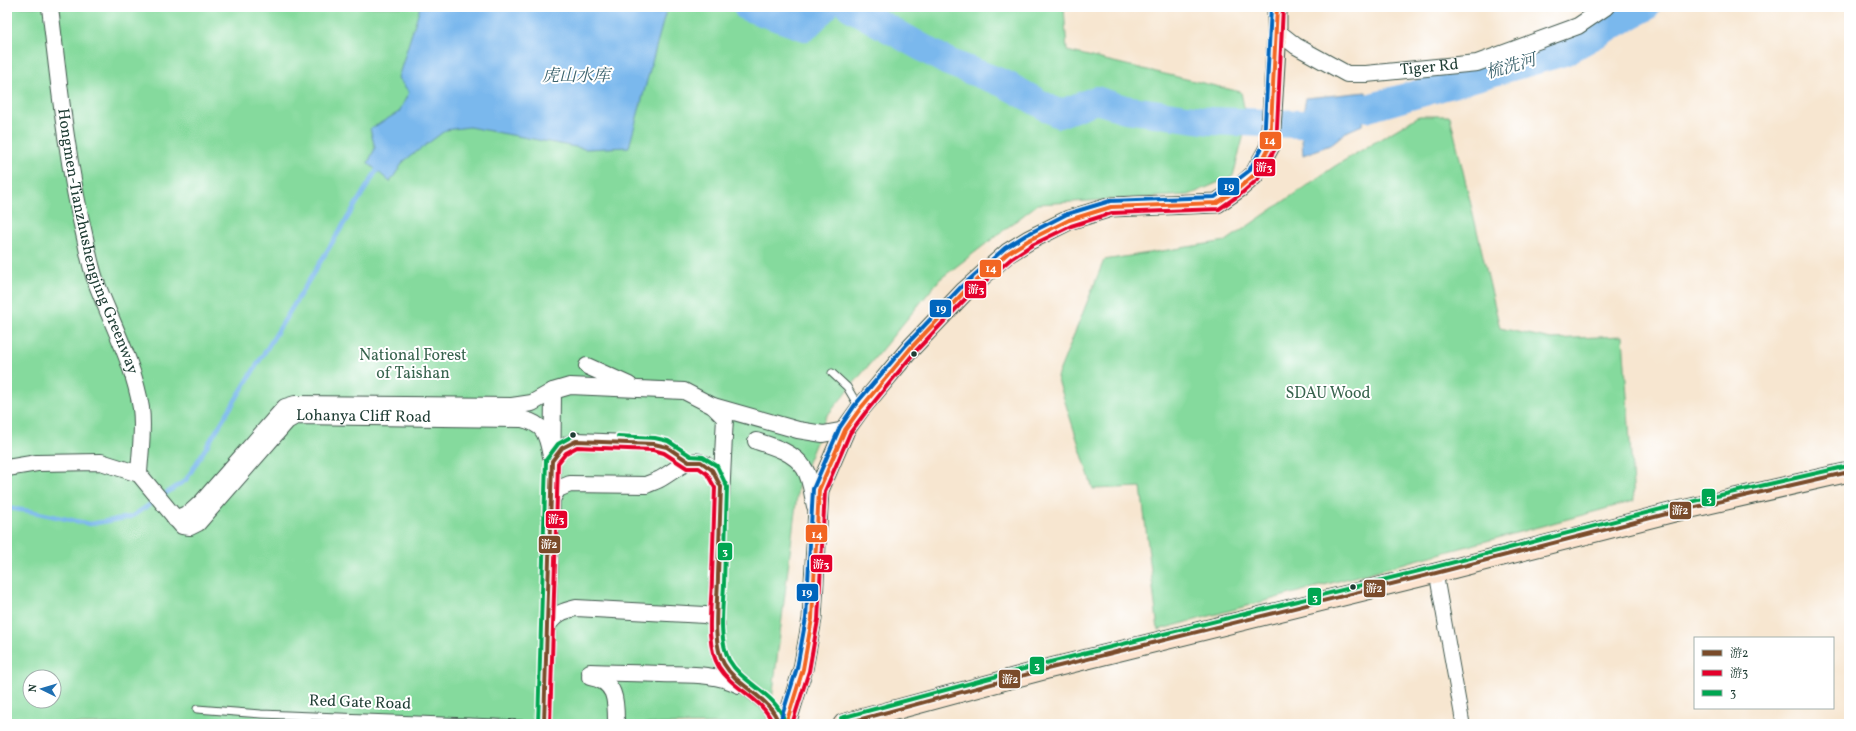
<svg xmlns="http://www.w3.org/2000/svg" width="1856" height="731" viewBox="0 0 1856 731" font-family="Vollkorn,'Noto Serif SC',serif">
<style>
.green{fill:#85da9d;stroke:#528c68;fill-rule:evenodd}
.water{fill:#7ab8ed;stroke:#4c7a90}
.lines{fill:none;stroke-linecap:round;stroke-linejoin:round}
.stream{stroke:#7ab8ed;stroke-width:4.5}
.river{stroke:#7ab8ed;stroke-width:28}
.service-casing{stroke:#3f564b;stroke-width:9}
.minor-casing{stroke:#3f564b;stroke-width:15}
.tertiary-casing{stroke:#3f564b;stroke-width:18}
.secondary-casing{stroke:#3f564b;stroke-width:21}
.service{stroke:#fff;stroke-width:7}
.minor{stroke:#fff;stroke-width:13}
.tertiary{stroke:#fff;stroke-width:16}
.secondary{stroke:#fde4d0;stroke-width:19}
.bus-1-casing{stroke:#fff;stroke-width:7}
.bus-2-casing{stroke:#fff;stroke-width:7}
.bus-3-casing{stroke:#fff;stroke-width:7}
.bus-4-casing{stroke:#fff;stroke-width:7}
.bus-5-casing{stroke:#fff;stroke-width:7}
.bus-1{stroke:#7a4b2a;stroke-width:4}
.bus-2{stroke:#e4002b;stroke-width:4}
.bus-3{stroke:#00a651;stroke-width:4}
.bus-4{stroke:#f26522;stroke-width:4}
.bus-5{stroke:#0065bd;stroke-width:4}
.bus-dot{fill:#1f3d34;stroke:#fff;stroke-width:1.5}
.labels{text-anchor:middle;dominant-baseline:central;stroke-width:4;stroke-linejoin:round;paint-order:stroke}
.street-label{font-size:16px;fill:#1f3d34;stroke:#fff}
.park-label{font-size:16px;fill:#38644e;stroke:#fff}
.water-label{font-size:17px;font-style:italic;fill:#3a626c;stroke:#fff}
.line-badge{stroke:#fff;stroke-width:1.5}
.badge-label{font-size:11px;text-anchor:middle;font-weight:bold;fill:#fff}
</style>
<rect width="100%" height="100%" fill="#fff"/>
<filter id="ink" filterUnits="userSpaceOnUse"><feTurbulence type="fractalNoise" baseFrequency=".025" numOctaves="2"/><feDisplacementMap in="SourceGraphic" scale="8" xChannelSelector="R" yChannelSelector="G"/><feConvolveMatrix kernelMatrix="1 2 1 2 8 2 1 2 1" color-interpolation-filters="sRGB"/></filter>
<filter id="wash" filterUnits="userSpaceOnUse"><feTurbulence type="fractalNoise" baseFrequency=".012" numOctaves="4" result="noise"/><feDisplacementMap in="SourceGraphic" scale="16" xChannelSelector="R" yChannelSelector="G"/><feGaussianBlur stdDeviation="0.9" result="paint"/><feColorMatrix in="noise" values="0 0 0 0 0 0 0 0 0 0 0 0 0 0 0 0 0 1.4 0 .05"/><feComposite in="paint" operator="in"/></filter>
<g filter="url(#wash)">
<rect width="100%" height="100%" fill="#f7e6d0"/>
<g class="green">
<path d="M7,7H1064L1067,51L1241,92L1247,123L1233,176L1189,195L1038,204L940,279L826,417L798,487L771,708L765,724H7ZM30,677H54V701H30Z"/>
<polygon points="1419,116 1450,116 1500,328 1551,339 1623,336 1634,501 1158,630 1141,487 1093,489 1057,377 1104,260 1226,241 1335,166"/>
</g>
<g class="water">
<polygon points="420,7 667,7 629,147 586,149 469,127 446,130 404,161 390,182 368,163 375,148 370,129 399,112 409,92 398,78"/>
<polygon points="1366,92 1368,108 1362,125 1346,132 1330,145 1303,155 1301,124 1306,98"/>
</g>
<g class="lines">
<polyline class="stream" points="7,508 29,511 90,524 131,517 186,480 377,170"/>
<g class="river">
<polyline points="747,7 805,27 825,7"/>
<polyline points="850,7 948,62 1005,84 1059,114 1096,100 1125,109 1209,121 1301,124"/>
<polyline points="1368,108 1564,52 1646,7"/>
</g>
</g>
</g>
<g filter="url(#ink)">
<g class="lines">
<defs>
<g id="service">
<polyline points="832,373 847,387 860,409"/>
<polyline points="197,709 261,714 522,724"/>
</g>
<polyline id="minor" points="1436,573 1463,724"/>
<g id="tertiary">
<path id="s1" d="M50,7C59,84 67,163 85,238C88,253 91,268 96,282C112,324 134,364 141,408C144,430 140,452 139,474"/>
<path id="s2" d="M1277,31L1296,46L1347,74H1366L1477,63L1578,26L1606,7"/>
<polyline points="587,366 629,385"/>
<path d="M713,406L725,418C722,471 720,524 718,577C717,598 713,636 720,656C731,683 760,691 774,713C777,716 778,720 779,724"/>
<path d="M756,441C772,446 794,452 804,468C811,478 812,494 815,506"/>
<path d="M552,461C559,449 564,445 576,441L654,444L667,447L689,462"/>
<path id="s3" d="M7,468L37,463L101,462L139,474L182,526L190,527L198,523L287,421L296,416L522,419C548,425 547,438 552,461"/>
<path d="M552,499L558,489L570,484L646,485C650,483 654,482 658,480C675,472 694,448 712,471C716,475 718,482 721,487"/>
<polyline points="175,519 191,512 202,502 285,407 295,404 512,406 532,403 553,391"/>
<path d="M548,625C556,614 562,611 576,608L705,615L712,617L717,624"/>
<path d="M590,672C614,673 637,673 661,674C687,675 716,673 739,685"/>
<path d="M590,677C617,681 616,702 616,724"/>
<polyline points="544,724 552,499 553,391 570,386 684,391 713,406 798,430 823,434 845,430"/>
</g>
<g id="secondary">
<polyline points="786,724 803,669 812,619 819,490 845,430 860,409 910,349 965,291 1008,253 1029,240 1069,220 1111,207 1217,203 1239,188 1254,175 1270,146 1277,31 1277,7"/>
<polyline points="843,724 1047,669 1436,573 1674,512 1849,472"/>
</g>
</defs>
<use href="#service" class="service-casing"/>
<use href="#minor" class="minor-casing"/>
<use href="#tertiary" class="tertiary-casing"/>
<use href="#secondary" class="secondary-casing"/>
<use href="#service" class="service"/>
<use href="#minor" class="minor"/>
<use href="#tertiary" class="tertiary"/>
<use href="#secondary" class="secondary"/>
<defs>
<g id="bus-1">
<path d="M544,724L552,461L562,448L576,441L654,444L667,447L689,462H701L712,470L721,487C720,517 719,546 718,576C718,601 711,641 724,664C738,688 770,696 779,724"/>
<polyline points="843,724 1047,669 1436,573 1674,512 1849,472"/>
</g>
<g id="bus-2">
<path d="M550,724L558,463L566,453L577,447L653,450L664,453L687,468H699L707,474L715,488C714,518 713,547 712,577C712,605 704,642 719,667C733,690 763,698 773,724"/>
<polyline points="792,724 809,671 818,620 825,491 850,433 865,413 914,353 969,295 1012,258 1032,245 1071,226 1112,213 1219,209 1242,193 1258,179 1276,147 1283,7"/>
</g>
<g id="bus-3">
<path d="M618,436L655,438L668,441L691,456L703,457L717,466L727,487C726,519 725,552 724,584C723,608 718,638 729,660C743,685 776,692 785,722"/>
<polyline points="841,718 1046,663 1435,567 1673,506 1848,466"/>
<polyline points="538,724 546,460 558,444 574,435"/>
</g>
<polyline id="bus-4" points="786,724 803,669 812,619 819,490 845,430 860,409 910,349 965,291 1008,253 1029,240 1069,220 1111,207 1217,203 1239,188 1254,175 1270,146 1277,7"/>
<polyline id="bus-5" points="780,722 797,668 806,618 813,489 840,427 855,405 906,345 961,287 1005,248 1026,235 1067,214 1110,201 1215,197 1249,171 1264,144 1271,7"/>
</defs>
<use href="#bus-1" class="bus-1-casing"/>
<use href="#bus-2" class="bus-2-casing"/>
<use href="#bus-3" class="bus-3-casing"/>
<use href="#bus-4" class="bus-4-casing"/>
<use href="#bus-5" class="bus-5-casing"/>
<use href="#bus-1" class="bus-1"/>
<use href="#bus-2" class="bus-2"/>
<use href="#bus-3" class="bus-3"/>
<use href="#bus-4" class="bus-4"/>
<use href="#bus-5" class="bus-5"/>
</g>
</g>
<g class="bus-dot">
<circle cx="914" cy="354" r="3.5"/>
<circle cx="573" cy="435" r="3.5"/>
<circle cx="1353" cy="587" r="3.5"/>
</g>
<g class="labels">
<g class="street-label">
<text stroke="none"><textPath href="#s2" startOffset="165">Tiger Rd</textPath></text>
<text stroke="none"><textPath href="#s1" startOffset="240">Hongmen-Tianzhushengjing Greenway</textPath></text>
<text stroke="none"><textPath href="#s3" startOffset="432">Lohanya Cliff Road</textPath></text>
<text transform="translate(360 703) rotate(2)">Red Gate Road</text>
</g>
<g class="park-label">
<text x="413" y="356">National Forest<tspan x="413" dy="18">of Taishan</tspan></text>
<text x="1328" y="394">SDAU Wood</text>
</g>
<g class="water-label">
<text transform="translate(1511 67) rotate(-16)">梳洗河</text>
<text x="576" y="76">虎山水库</text>
</g>
</g>
<g class="line-badge">
<rect x="1259" y="131" width="23" height="19" rx="4" fill="#f26522"/>
<rect x="1253" y="158" width="23" height="19" rx="4" fill="#e4002b"/>
<rect x="1217" y="177" width="23" height="19" rx="4" fill="#0065bd"/>
<rect x="979" y="259" width="23" height="19" rx="4" fill="#f26522"/>
<rect x="964" y="280" width="23" height="19" rx="4" fill="#e4002b"/>
<rect x="929" y="299" width="23" height="19" rx="4" fill="#0065bd"/>
<rect x="1701" y="488" width="15" height="19" rx="4" fill="#00a651"/>
<rect x="1669" y="501" width="23" height="19" rx="4" fill="#7a4b2a"/>
<rect x="545" y="510" width="23" height="19" rx="4" fill="#e4002b"/>
<rect x="805" y="524" width="23" height="19" rx="4" fill="#f26522"/>
<rect x="538" y="535" width="23" height="19" rx="4" fill="#7a4b2a"/>
<rect x="717" y="542" width="16" height="19" rx="4" fill="#00a651"/>
<rect x="810" y="554" width="23" height="19" rx="4" fill="#e4002b"/>
<rect x="1363" y="579" width="23" height="19" rx="4" fill="#7a4b2a"/>
<rect x="796" y="583" width="23" height="19" rx="4" fill="#0065bd"/>
<rect x="1307" y="587" width="15" height="19" rx="4" fill="#00a651"/>
<rect x="1029" y="656" width="16" height="19" rx="4" fill="#00a651"/>
<rect x="998" y="669" width="23" height="20" rx="4" fill="#7a4b2a"/>
</g>
<g class="badge-label">
<text x="1270" y="144">14</text>
<text x="1264" y="171">游3</text>
<text x="1229" y="190">19</text>
<text x="991" y="272">14</text>
<text x="976" y="293">游3</text>
<text x="941" y="312">19</text>
<text x="1709" y="502">3</text>
<text x="1680" y="514">游2</text>
<text x="556" y="523">游3</text>
<text x="817" y="538">14</text>
<text x="549" y="548">游2</text>
<text x="725" y="555">3</text>
<text x="821" y="568">游3</text>
<text x="1374" y="592">游2</text>
<text x="807" y="596">19</text>
<text x="1315" y="601">3</text>
<text x="1037" y="669">3</text>
<text x="1010" y="683">游2</text>
</g>
<rect width="1856" height="731" fill="none" stroke="#fff" stroke-width="24"/>
<rect x="1694" y="637" width="140" height="72" fill="#ffffff" stroke="#a5b1ae"/>
<rect x="1702" y="650" width="20" height="6" fill="#7a4b2a" stroke="#a5b1ae"/>
<text x="1730" y="657" font-size="12" fill="#1f3d34">游2</text>
<rect x="1702" y="670" width="20" height="6" fill="#e4002b" stroke="#a5b1ae"/>
<text x="1730" y="677" font-size="12" fill="#1f3d34">游3</text>
<rect x="1702" y="690" width="20" height="6" fill="#00a651" stroke="#a5b1ae"/>
<text x="1730" y="697" font-size="12" fill="#1f3d34">3</text>
<g transform="translate(42 689) rotate(275)"><circle r="19" fill="#ffffff" stroke="#a5b1ae"/>
<path d="M0-3L7 15L0 10L-7 15Z" fill="#1f6fb2"/>
<text y="-6" font-size="11" font-weight="bold" text-anchor="middle" fill="#1f3d34">N</text>
</g>
</svg>
